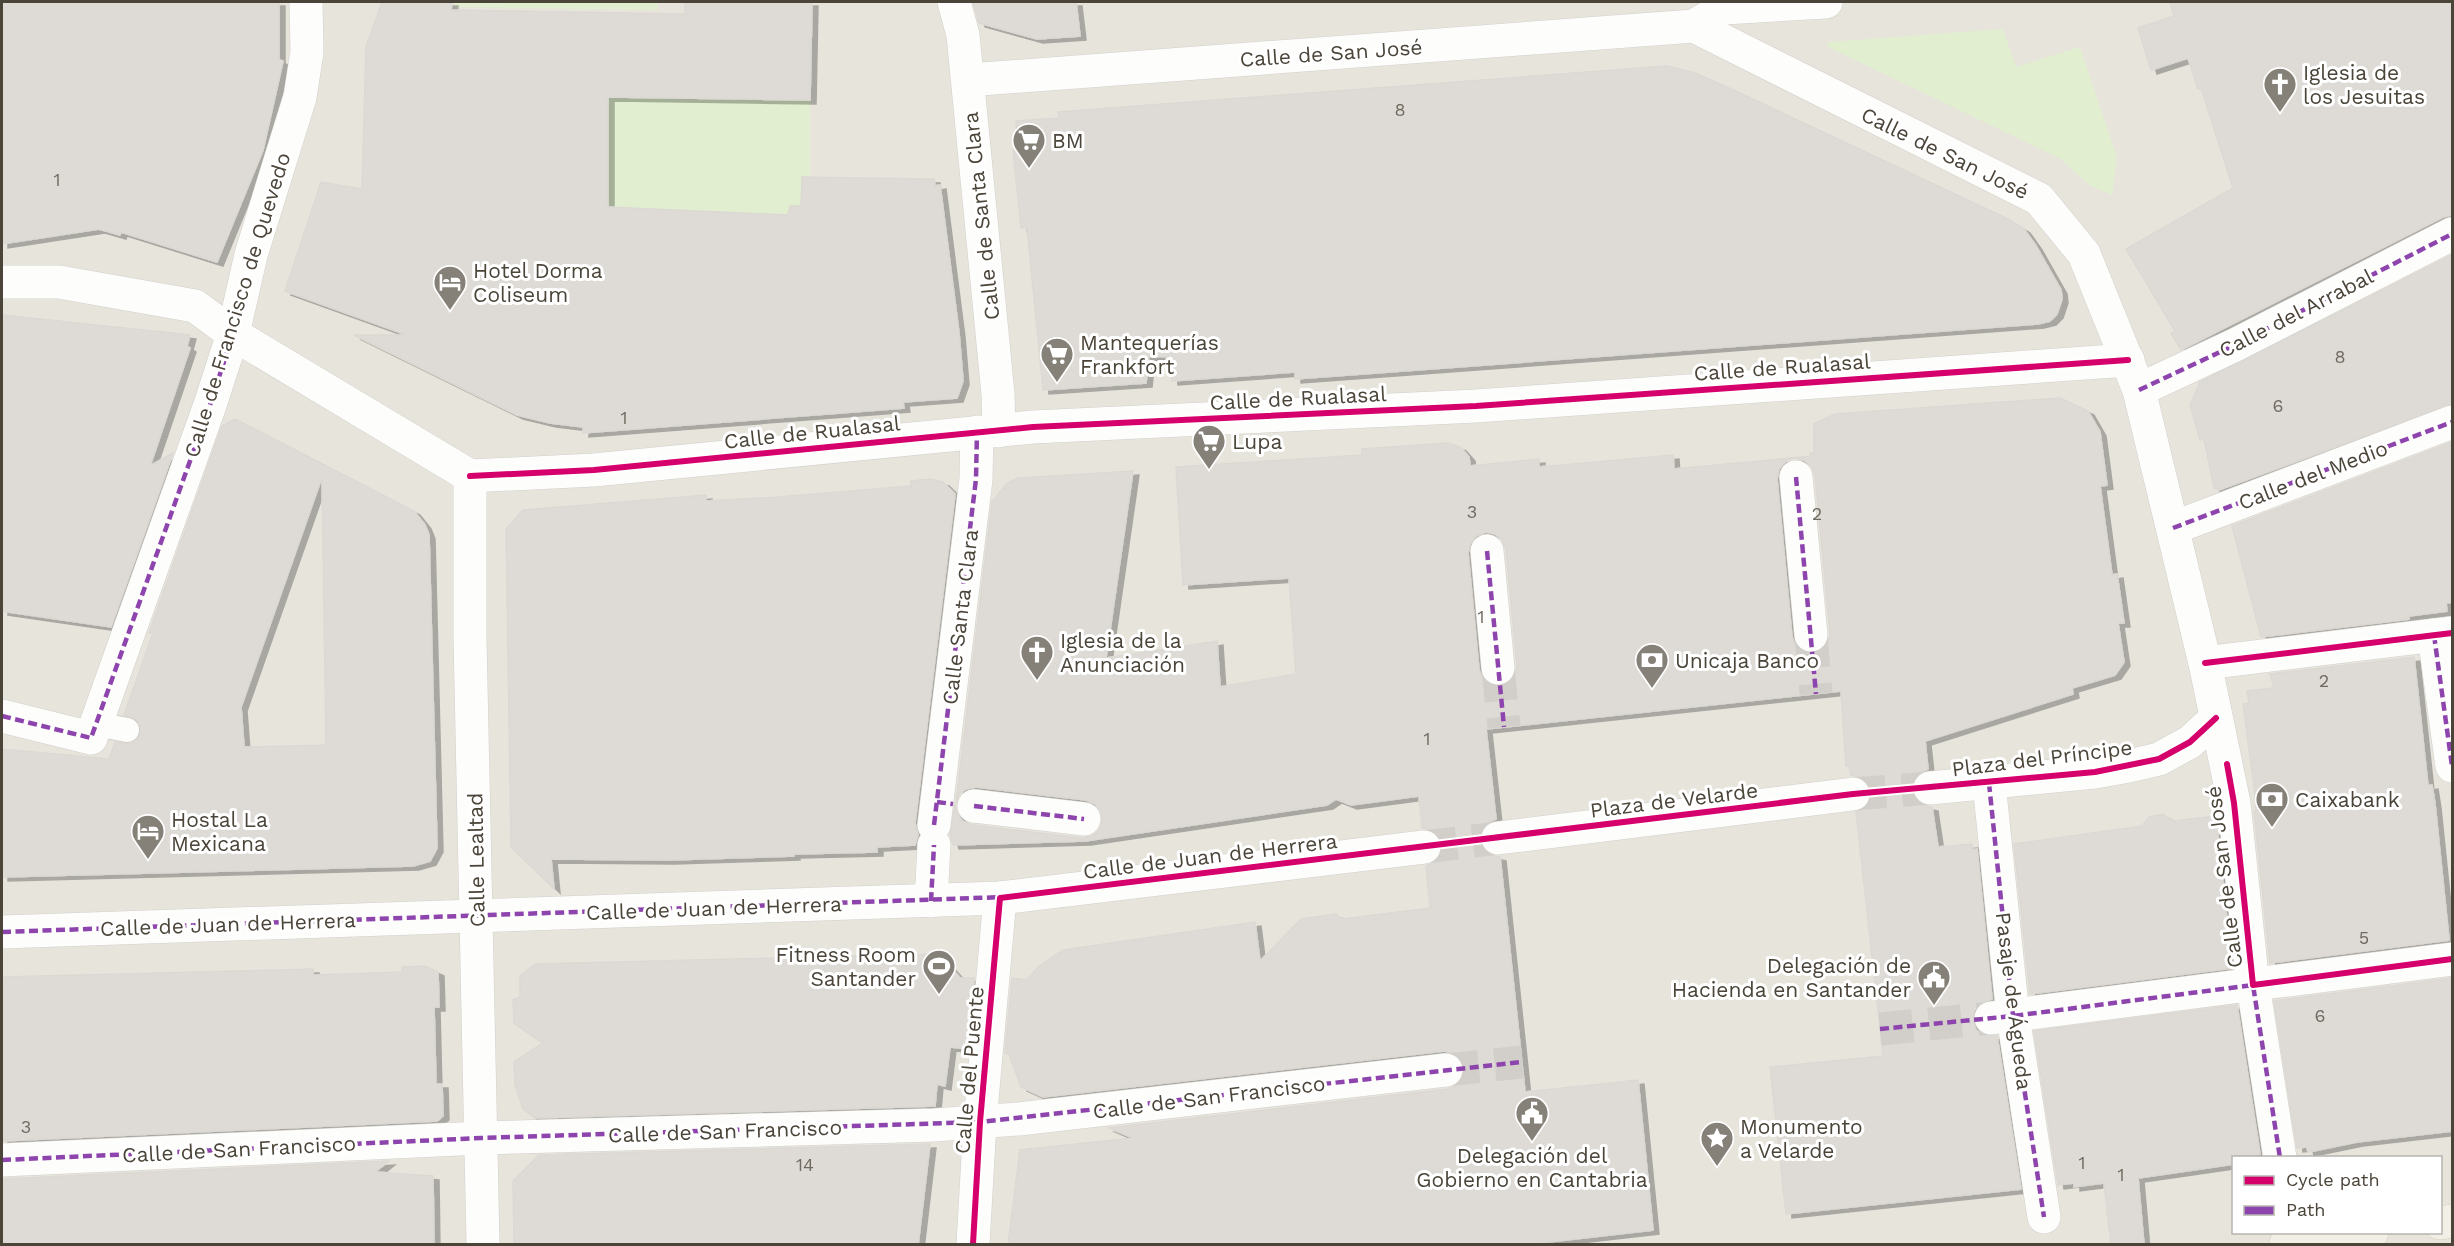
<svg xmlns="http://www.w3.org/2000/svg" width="2454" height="1246" viewBox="0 0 2454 1246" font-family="'Work Sans',sans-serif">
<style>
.residential{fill:#e7e4dc;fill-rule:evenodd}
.green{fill:#e1eecf}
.building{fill:#dedbd6;stroke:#dcd9d4;stroke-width:1.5;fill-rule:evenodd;filter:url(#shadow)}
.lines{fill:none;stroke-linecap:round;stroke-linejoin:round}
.street-tunnel{stroke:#d2cfca;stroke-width:33;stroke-dasharray:33 16;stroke-linecap:butt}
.lane-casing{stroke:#d2d0cb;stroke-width:26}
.street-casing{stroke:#d2d0cb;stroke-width:34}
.primary-casing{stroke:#d6cebb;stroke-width:34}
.lane{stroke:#fdfdfc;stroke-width:24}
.street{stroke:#fdfdfc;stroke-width:33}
.primary{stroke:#f2efe6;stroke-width:33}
.quiet{stroke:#8e44ad;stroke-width:4.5;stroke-dasharray:9 4.5;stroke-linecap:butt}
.cycleway-casing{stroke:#fff;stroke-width:10}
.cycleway{stroke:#d6006c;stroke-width:6}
.labels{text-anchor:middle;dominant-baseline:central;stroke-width:6;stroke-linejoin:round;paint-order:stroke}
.number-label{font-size:18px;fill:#706a61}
.street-label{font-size:21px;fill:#4b4439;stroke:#fff}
.poi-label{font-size:21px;fill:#4b4439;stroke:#fff;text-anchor:start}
</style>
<defs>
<filter id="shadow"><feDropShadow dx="6" dy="4" stdDeviation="0" flood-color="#0004"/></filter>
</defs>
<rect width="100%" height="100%" fill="#f4f2ee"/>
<path class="residential" d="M2,2H2452V1244H2ZM2234,1158H2440V1232H2234Z"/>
<g class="green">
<polygon points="455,2 658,2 658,10 455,7"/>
<polygon points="2003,29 2016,67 2080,47 2117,157 2112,195 2089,185 2061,159 1828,47 1828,42"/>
<polygon points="608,97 810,100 810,177 802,178 801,206 790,206 788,215 608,207"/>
</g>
<g class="building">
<polygon points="2,2 279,2 279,60 283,61 263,150 217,262 121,232 120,235 99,229 2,244"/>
<polygon points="382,2 452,2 451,10 685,14 685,2 812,2 810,100 608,97 608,207 788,215 790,206 801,206 802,177 934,179 935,186 940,185 959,333 963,381 957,398 903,402 904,408 583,433 583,427 550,423 517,415 354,335 407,335 285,291 321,182 362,189 366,47"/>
<polygon points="973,2 1076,2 1080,36 1037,39 979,23"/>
<polygon points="2170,2 2452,2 2452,215 2443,217 2181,350 2171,333 2175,331 2126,249 2233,188 2201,88 2198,89 2188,58 2151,70 2138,28 2174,16"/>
<polygon points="1667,66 1695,73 1736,91 2008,219 2024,229 2036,246 2061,290 2062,299 2057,314 2050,321 2038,324 1295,379 1295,372 1172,381 1170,357 1149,356 1146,383 1043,390 1027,227 1021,228 1013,150 1018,149 1016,121 1059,118 1058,112"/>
<polygon points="2452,255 2452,404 2219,490 2214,488 2204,439 2200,440 2190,405 2200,382"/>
<polygon points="2,315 190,335 187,346 190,348 150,466 173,453 111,627 2,611"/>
<path d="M2060,398L2088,411L2100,432L2107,485L2100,486L2112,575L2117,574L2124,623H2118L2124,662L2115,675L2072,688L2073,694L1925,741L1928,769L1919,773L1913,781L1911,789L1915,799L1923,805L1932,807L1938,847L1972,844L1973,850L1977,849L1992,999L1979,1004L1974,1011L1973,1021L1976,1030L1983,1035L1997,1036L2021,1189L1786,1214L1770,1067L1883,1056L1856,812L1865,809L1870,802L1872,792L1868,782L1860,777L1851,775L1849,766H1846L1841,691L1486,729L1496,819L1486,823L1481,830L1479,840L1483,850L1490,855L1500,857L1525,1092L1638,1080L1653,1230L1522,1245H1008L1020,1150L1133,1138L1109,1128L1448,1089L1458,1085L1463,1078L1465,1068L1461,1058L1453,1053L1444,1051L1043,1097L1021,1087L1009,1054L1005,1053L1012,978L1027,980L1038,967L1063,950L1255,922L1260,961L1301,919L1336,914L1342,919L1430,908L1426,866L1436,862L1441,855L1443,845L1439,835L1431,830L1422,828L1419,796L1351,805L1336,799L1327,805L1085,841L953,845L950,835L955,804L957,813L962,821L972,825L1082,838L1091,836L1099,831L1102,822L1101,811L1095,804L1086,800L976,787L966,789L959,794L956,803L992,502L1007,483L1018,478L1133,471L1106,658L1217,641L1220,687L1296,674L1289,578L1183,585L1176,467L1362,455V449L1448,443L1460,447L1469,457L1470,466L1539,459V467L1673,455L1674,469L1811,456L1810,453H1814V424L1835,414ZM1794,458L1804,460L1812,467L1815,475L1830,633L1828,643L1822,650L1813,654L1803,652L1795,645L1792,637L1777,479L1779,469L1786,461ZM1486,532L1495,534L1502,540L1506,549L1517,666L1515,675L1509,683L1499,687L1490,685L1483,679L1479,670L1468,553L1470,544L1476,536Z"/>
<path d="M235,419L414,511L425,525L429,535L437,848L430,861L413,866L2,877V749L109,759L115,742L131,744L138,739L140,725L136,719L124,715L153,633H149L222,426ZM322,477L326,745L244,747L241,707Z"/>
<polygon points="2452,442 2452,602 2446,603 2447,611 2409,616 2409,619 2261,637 2232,526"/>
<polygon points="931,479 943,482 955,494 915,823 918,835 915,845 877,847 877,852 794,854 794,856 669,860 551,859 554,889 511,847 506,529 523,510 706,495 706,501 778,497 911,486 911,481"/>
<polygon points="2414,657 2428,786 2432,785 2435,804 2449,940 2270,963 2254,811 2256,811 2254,786 2243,704 2249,703 2247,691 2274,688 2270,674"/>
<polygon points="2163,814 2173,821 2216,816 2232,968 2030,994 2014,844 2142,826 2149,817"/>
<polygon points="939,954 960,978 974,978 968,1049 950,1047 945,1086 937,1084 935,1106 535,1118 523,1109 515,1085 514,1062 543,1043 514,1023 513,1000 520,997 520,976 535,964"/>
<polygon points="425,966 438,972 439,1007 434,1007 436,1084 442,1084 443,1116 437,1121 2,1141 2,977 313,969 313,975 402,972 402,967"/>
<polygon points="2452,978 2452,1131 2357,1142 2308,1152 2307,1147 2297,1148 2274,1001"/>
<polygon points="2237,1005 2260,1154 2234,1158 2234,1164 2138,1178 2144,1245 2111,1245 2104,1183 2074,1187 2074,1183 2058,1185 2034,1031"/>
<polygon points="930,1144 918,1245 514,1245 513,1181 539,1155"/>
<polygon points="389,1161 375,1172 433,1176 434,1245 2,1245 2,1179"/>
</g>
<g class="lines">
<g class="street-tunnel">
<polyline points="1811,635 1816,694"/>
<polyline points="1498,668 1504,727"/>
<polyline points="1853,794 1930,788"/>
<polyline points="1424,847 1498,838"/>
<polyline points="1880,1029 1991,1018"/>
<polyline points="1446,1070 1522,1062"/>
</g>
<defs>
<polyline id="lane" points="96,724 127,730"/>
<g id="street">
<polyline points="954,2 963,35 998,394 999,431"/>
<polyline points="1694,26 2039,199 2084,254 2139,390 2205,663 2234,803 2253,985 2280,1158"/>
<polyline points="968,80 1694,26 1724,8 1826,2"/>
<polyline points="2,282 59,282 195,306 233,334 470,476"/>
<polyline points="2139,390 2235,345 2452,234"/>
<polyline points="470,476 594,470 1033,427 1476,406 2128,360"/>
<polyline points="470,476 470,638 483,1244"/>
<polyline points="1796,477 1811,635"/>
<polyline points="2173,528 2452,422"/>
<polyline points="1487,551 1498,668"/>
<polyline points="2434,635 2452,766"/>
<polyline points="2205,663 2452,633"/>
<polyline points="2,716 91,738 210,405 233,334 251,255 300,97 307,52 306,2"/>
<polyline points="1989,783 2013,1016 2044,1217"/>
<polyline points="1930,788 2095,772 2129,766 2159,759 2190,742 2216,718"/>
<polyline points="974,806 1084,819"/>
<polyline points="934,825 976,479 977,432"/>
<polyline points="1498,838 1853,794"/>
<polyline points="931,901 934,845"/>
<polyline points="2,932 1000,898 1424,847"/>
<polyline points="1991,1018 2452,959"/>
<polyline points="2,1160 481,1138 934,1125 1019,1119 1446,1070"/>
<polyline points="973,1244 980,1122 1000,898"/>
</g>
<g id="primary">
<polyline points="2440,1223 2452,1221"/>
<polyline points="2286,1244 2372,1232"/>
</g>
</defs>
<use href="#lane" class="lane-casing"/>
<use href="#street" class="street-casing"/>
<use href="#primary" class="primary-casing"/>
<use href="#lane" class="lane"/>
<use href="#street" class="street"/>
<use href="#primary" class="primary"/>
<g class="quiet">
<polyline points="2139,390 2235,345 2452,234"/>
<polyline points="1796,477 1816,694"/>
<polyline points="2173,528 2452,422"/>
<polyline points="1487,551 1504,727"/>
<polyline points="2434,635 2452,766"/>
<polyline points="2,716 91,738 210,405 233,334"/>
<polyline points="1989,783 2013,1016 2044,1217"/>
<polyline points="937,802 953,804"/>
<polyline points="974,806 1084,819"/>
<polyline points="934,825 976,479 977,432"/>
<polyline points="931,901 934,845"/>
<polyline points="2,932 1005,897"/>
<polyline points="1880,1029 2013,1016 2253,985 2280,1158"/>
<polyline points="2,1160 481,1138 980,1122 1522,1062"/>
</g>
<defs>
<g id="cycleway">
<polyline points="470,476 594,470 1033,427 1476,406 2128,360"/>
<polyline points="2205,663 2452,633"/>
<polyline points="2227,764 2234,803 2253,985 2452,959"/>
<polyline points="973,1244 980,1122 1000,898 1853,794 2095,772 2159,759 2190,742 2216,718"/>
</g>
</defs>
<use href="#cycleway" class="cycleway-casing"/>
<use href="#cycleway" class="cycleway"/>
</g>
<defs>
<symbol id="church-pin" viewBox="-11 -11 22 30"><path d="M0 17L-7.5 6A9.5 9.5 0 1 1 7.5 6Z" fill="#868178" stroke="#fff"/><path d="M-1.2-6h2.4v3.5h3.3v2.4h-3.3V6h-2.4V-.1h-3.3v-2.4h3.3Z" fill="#fff"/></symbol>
<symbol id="supermarket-pin" viewBox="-11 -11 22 30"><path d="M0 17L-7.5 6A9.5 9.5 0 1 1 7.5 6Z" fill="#868178" stroke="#fff"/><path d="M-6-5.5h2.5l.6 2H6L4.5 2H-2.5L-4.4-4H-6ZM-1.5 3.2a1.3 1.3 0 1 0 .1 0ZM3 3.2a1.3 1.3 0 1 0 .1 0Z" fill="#fff"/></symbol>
<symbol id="hotel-pin" viewBox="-11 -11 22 30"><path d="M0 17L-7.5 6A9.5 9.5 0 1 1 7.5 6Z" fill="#868178" stroke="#fff"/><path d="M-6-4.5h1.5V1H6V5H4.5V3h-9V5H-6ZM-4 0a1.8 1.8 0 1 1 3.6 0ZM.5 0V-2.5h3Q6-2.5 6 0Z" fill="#fff"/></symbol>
<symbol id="bank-pin" viewBox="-11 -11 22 30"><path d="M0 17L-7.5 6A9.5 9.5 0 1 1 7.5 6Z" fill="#868178" stroke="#fff"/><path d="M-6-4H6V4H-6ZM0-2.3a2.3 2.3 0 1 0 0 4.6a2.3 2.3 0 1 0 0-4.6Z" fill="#fff"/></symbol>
<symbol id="stadium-pin" viewBox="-11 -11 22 30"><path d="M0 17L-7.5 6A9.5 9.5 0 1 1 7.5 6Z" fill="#868178" stroke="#fff"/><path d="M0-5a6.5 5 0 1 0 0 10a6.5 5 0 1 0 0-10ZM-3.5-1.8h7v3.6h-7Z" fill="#fff"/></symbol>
<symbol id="civic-pin" viewBox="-11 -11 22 30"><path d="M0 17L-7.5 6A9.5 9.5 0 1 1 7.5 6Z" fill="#868178" stroke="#fff"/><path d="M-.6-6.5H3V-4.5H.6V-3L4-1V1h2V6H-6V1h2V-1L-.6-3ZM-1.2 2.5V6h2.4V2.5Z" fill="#fff"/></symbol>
<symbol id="sight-pin" viewBox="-11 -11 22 30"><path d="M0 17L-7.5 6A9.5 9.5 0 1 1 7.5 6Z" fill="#868178" stroke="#fff"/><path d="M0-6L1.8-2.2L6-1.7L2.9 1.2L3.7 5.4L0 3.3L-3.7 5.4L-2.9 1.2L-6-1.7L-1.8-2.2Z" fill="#fff"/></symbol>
</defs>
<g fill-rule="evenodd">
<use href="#church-pin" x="2261" y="65" width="38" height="52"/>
<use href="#supermarket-pin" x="1010" y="121" width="38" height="52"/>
<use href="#hotel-pin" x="431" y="263" width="38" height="52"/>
<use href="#supermarket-pin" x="1038" y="335" width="38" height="52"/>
<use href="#supermarket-pin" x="1190" y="422" width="38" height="52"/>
<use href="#church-pin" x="1018" y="633" width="38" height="52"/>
<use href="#bank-pin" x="1633" y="641" width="38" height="52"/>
<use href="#bank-pin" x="2253" y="780" width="38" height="52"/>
<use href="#hotel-pin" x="129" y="812" width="38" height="52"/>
<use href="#stadium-pin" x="920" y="947" width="38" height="52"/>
<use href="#civic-pin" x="1915" y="958" width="38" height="52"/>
<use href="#civic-pin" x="1513" y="1094" width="38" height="52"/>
<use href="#sight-pin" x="1698" y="1119" width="38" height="52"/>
</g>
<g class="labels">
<g class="number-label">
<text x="1400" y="109">8</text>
<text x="57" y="179">1</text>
<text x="2340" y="356">8</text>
<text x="2278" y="405">6</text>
<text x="624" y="417">1</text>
<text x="1472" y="511">3</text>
<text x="1817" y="513">2</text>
<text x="1481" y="616">1</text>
<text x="2324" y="680">2</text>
<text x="1427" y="738">1</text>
<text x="2364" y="937">5</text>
<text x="2320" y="1015">6</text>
<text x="26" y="1126">3</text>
<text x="2082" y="1162">1</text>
<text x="805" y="1164">14</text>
<text x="2121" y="1174">1</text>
</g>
<g class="street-label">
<text transform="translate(1331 53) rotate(-4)">Calle de San José</text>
<text transform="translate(1945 153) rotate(26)">Calle de San José</text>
<text transform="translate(981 216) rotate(-96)">Calle de Santa Clara</text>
<text transform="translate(237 305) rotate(-73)">Calle de Francisco de Quevedo</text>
<text transform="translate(2296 313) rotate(-27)">Calle del Arrabal</text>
<text transform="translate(1782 367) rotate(-4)">Calle de Rualasal</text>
<text transform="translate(1298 398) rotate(-3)">Calle de Rualasal</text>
<text transform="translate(812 432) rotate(-6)">Calle de Rualasal</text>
<text transform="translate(2313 475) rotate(-21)">Calle del Medio</text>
<text transform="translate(960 617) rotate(-83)">Calle Santa Clara</text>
<text transform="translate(2042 758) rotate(-7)">Plaza del Príncipe</text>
<text transform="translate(1674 800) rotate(-7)">Plaza de Velarde</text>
<text transform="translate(1210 856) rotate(-7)">Calle de Juan de Herrera</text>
<text transform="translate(476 860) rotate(-91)">Calle Lealtad</text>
<text transform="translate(2224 877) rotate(-97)">Calle de San José</text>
<text transform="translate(714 908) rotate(-2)">Calle de Juan de Herrera</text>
<text transform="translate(228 924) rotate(-2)">Calle de Juan de Herrera</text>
<text transform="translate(2014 1001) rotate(83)">Pasaje de Águeda</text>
<text transform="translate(969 1070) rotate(-85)">Calle del Puente</text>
<text transform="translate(1209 1097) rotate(-7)">Calle de San Francisco</text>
<text transform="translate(725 1131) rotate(-2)">Calle de San Francisco</text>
<text transform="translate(239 1149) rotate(-3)">Calle de San Francisco</text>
</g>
<g class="poi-label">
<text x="2303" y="72">Iglesia de<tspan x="2303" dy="24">los Jesuitas</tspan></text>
<text x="1052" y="140">BM</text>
<text x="473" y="270">Hotel Dorma<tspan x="473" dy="24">Coliseum</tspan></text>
<text x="1080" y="342">Mantequerías<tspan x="1080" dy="24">Frankfort</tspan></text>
<text x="1232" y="441">Lupa</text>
<text x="1060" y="640">Iglesia de la<tspan x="1060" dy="24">Anunciación</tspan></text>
<text x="1675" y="660">Unicaja Banco</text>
<text x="2295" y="799">Caixabank</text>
<text x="171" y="819">Hostal La<tspan x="171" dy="24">Mexicana</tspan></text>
<text x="916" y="954" text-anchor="end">Fitness Room<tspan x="916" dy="24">Santander</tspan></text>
<text x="1911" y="965" text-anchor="end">Delegación de<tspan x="1911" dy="24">Hacienda en Santander</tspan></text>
<text x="1740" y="1126">Monumento<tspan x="1740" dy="24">a Velarde</tspan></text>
<text x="1532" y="1155" text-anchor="middle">Delegación del<tspan x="1532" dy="24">Gobierno en Cantabria</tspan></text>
</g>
</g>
<rect width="2454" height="1246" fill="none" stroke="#4b4439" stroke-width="6"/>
<rect x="2232" y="1156" width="210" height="78" fill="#ffffff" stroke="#b7b4b0" stroke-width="1.5"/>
<rect x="2244" y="1176" width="30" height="9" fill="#d6006c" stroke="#b7b4b0" stroke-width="1.5"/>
<text x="2286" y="1186" font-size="18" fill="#4b4439">Cycle path</text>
<rect x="2244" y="1206" width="30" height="9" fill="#8e44ad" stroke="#b7b4b0" stroke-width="1.5"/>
<text x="2286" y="1216" font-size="18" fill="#4b4439">Path</text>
</svg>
